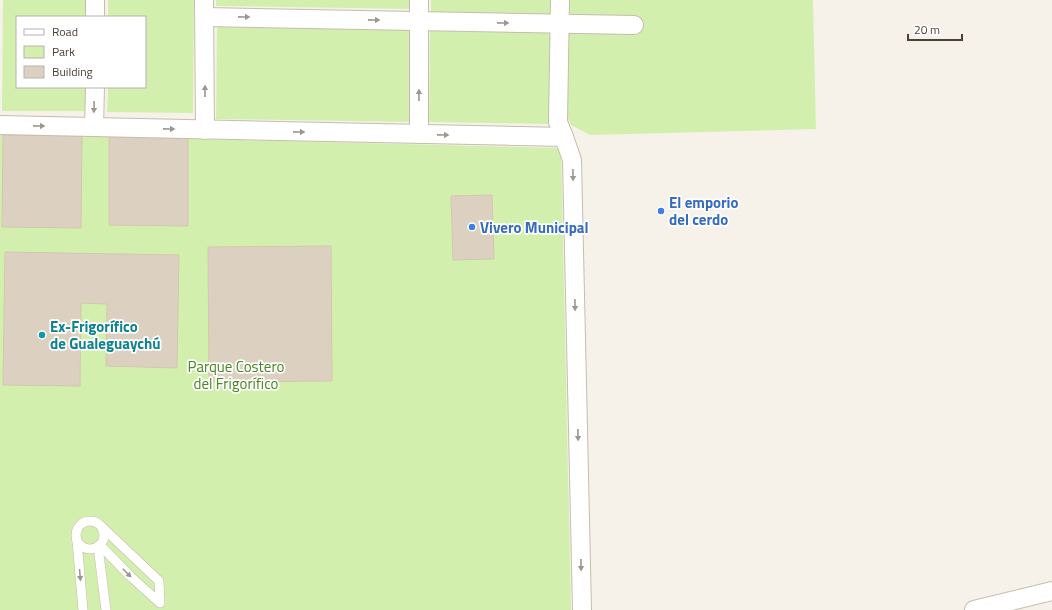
<svg xmlns="http://www.w3.org/2000/svg" width="1052" height="610" viewBox="0 0 1052 610" font-family="'Titillium Web',sans-serif">
<style>
.green{fill:#d3efae}
.building{fill:#dcd1c0;stroke:#d5c6af}
.lines{fill:none;stroke-linecap:round;stroke-linejoin:round}
.lane-casing{stroke:#c6bdad;stroke-width:10}
.street-casing{stroke:#c6bdad;stroke-width:20}
.lane{stroke:#fff;stroke-width:9}
.street{stroke:#fff;stroke-width:18}
.oneway{fill:#9c9790}
.shop-dot{fill:#3f7fe0;stroke:#fff;stroke-width:1.5}
.culture-dot{fill:#0f9aa8;stroke:#fff;stroke-width:1.5}
.labels{text-anchor:middle;dominant-baseline:central;stroke-width:3.5;stroke-linejoin:round;paint-order:stroke}
.shop-label{font-size:15px;font-weight:bold;fill:#366cbe;stroke:#fff;text-anchor:start}
.culture-label{font-size:15px;font-weight:bold;fill:#0d838f;stroke:#fff;text-anchor:start}
.park-label{font-size:15px;fill:#498521;stroke:#fff}
</style>
<rect width="100%" height="100%" fill="#f6f2e9"/>
<g class="green">
<polygon points="3,0 89,0 89,17 17,17 17,87 88,87 88,111 2,111"/>
<polygon points="108,0 194,0 193,113 107,112 108,87 145,87 145,17 108,17"/>
<polygon points="216,0 410,0 410,9 216,6"/>
<polygon points="431,0 552,0 551,15 431,13"/>
<polygon points="569,0 813,0 816,129 590,135 571,125 565,112 567,31 630,18 569,15"/>
<polygon points="217,27 411,29 410,122 216,119"/>
<polygon points="430,30 551,31 550,124 429,122"/>
<polygon points="0,134 561,148 571,610 0,610"/>
</g>
<g class="building">
<polygon points="109,134 188,135 188,226 109,225"/>
<polygon points="3,135 82,136 81,228 2,227"/>
<polygon points="492,195 494,259 453,260 451,196"/>
<polygon points="331,246 332,381 209,382 208,247"/>
<polygon points="5,252 179,255 177,368 106,366 107,304 81,303 80,386 3,385"/>
</g>
<g class="lines">
<defs>
<g id="lane">
<circle cx="90" cy="535" r="14"/>
<polyline points="77,541 83,610"/>
<polyline points="100,545 130,576 160,603 159,581 101,526"/>
<polyline points="98,546 106,610"/>
</g>
<g id="street">
<polyline points="204,0 205,130"/>
<polyline points="95,17 95,0"/>
<polyline points="205,17 634,25"/>
<polyline points="0,125 564,137 558,122 560,0"/>
<polyline points="94,127 95,87"/>
<polyline points="419,134 419,0"/>
<polyline points="564,137 572,160 582,610"/>
<polyline points="974,610 1052,591"/>
</g>
</defs>
<use href="#lane" class="lane-casing"/>
<use href="#street" class="street-casing"/>
<use href="#lane" class="lane"/>
<use href="#street" class="street"/>
</g>
<defs><path id="oneway-solid" d="M-6-.8H1V-3.2L6.5 0L1 3.2V.8H-6Z"/></defs>
<g class="oneway">
<use href="#oneway-solid" transform="translate(244 17) rotate(1)"/>
<use href="#oneway-solid" transform="translate(374 20) rotate(1)"/>
<use href="#oneway-solid" transform="translate(503 23) rotate(1)"/>
<use href="#oneway-solid" transform="translate(205 91) rotate(-90)"/>
<use href="#oneway-solid" transform="translate(419 95) rotate(-90)"/>
<use href="#oneway-solid" transform="translate(94 107) rotate(91)"/>
<use href="#oneway-solid" transform="translate(39 126) rotate(1)"/>
<use href="#oneway-solid" transform="translate(169 129) rotate(1)"/>
<use href="#oneway-solid" transform="translate(299 132) rotate(1)"/>
<use href="#oneway-solid" transform="translate(443 135) rotate(1)"/>
<use href="#oneway-solid" transform="translate(573 175) rotate(89)"/>
<use href="#oneway-solid" transform="translate(575 305) rotate(89)"/>
<use href="#oneway-solid" transform="translate(578 435) rotate(89)"/>
<use href="#oneway-solid" transform="translate(581 565) rotate(89)"/>
<use href="#oneway-solid" transform="translate(127 573) rotate(45)"/>
<use href="#oneway-solid" transform="translate(80 575) rotate(85)"/>
</g>
<g class="shop-dot">
<circle cx="661" cy="211" r="4"/>
<circle cx="472" cy="227" r="4"/>
</g>
<circle class="culture-dot" cx="42" cy="335" r="4"/>
<g class="labels">
<g class="shop-label">
<text x="669" y="202">El emporio<tspan x="669" dy="17">del cerdo</tspan></text>
<text x="480" y="227">Vivero Municipal</text>
</g>
<g class="culture-label">
<text x="50" y="326">Ex-Frigorífico<tspan x="50" dy="17">de Gualeguaychú</tspan></text>
</g>
<g class="park-label">
<text x="236" y="366">Parque Costero<tspan x="236" dy="17">del Frigorífico</tspan></text>
</g>
</g>
<rect x="16" y="16" width="130" height="72" fill="#ffffff" stroke="#b7b3af"/>
<rect x="24" y="29" width="20" height="6" fill="#ffffff" stroke="#b7b3af"/>
<text x="52" y="36" font-size="12" fill="#4b4236">Road</text>
<rect x="24" y="46" width="20" height="12" fill="#d3efae" stroke="#b7b3af"/>
<text x="52" y="56" font-size="12" fill="#4b4236">Park</text>
<rect x="24" y="66" width="20" height="12" fill="#dcd1c0" stroke="#b7b3af"/>
<text x="52" y="76" font-size="12" fill="#4b4236">Building</text>
<path d="M908 34v6h54v-6" fill="none" stroke="#4b4236" stroke-width="2"/>
<text x="914" y="34" font-size="12" fill="#4b4236" stroke="#ffffff" stroke-width="3" paint-order="stroke">20 m</text>
</svg>
